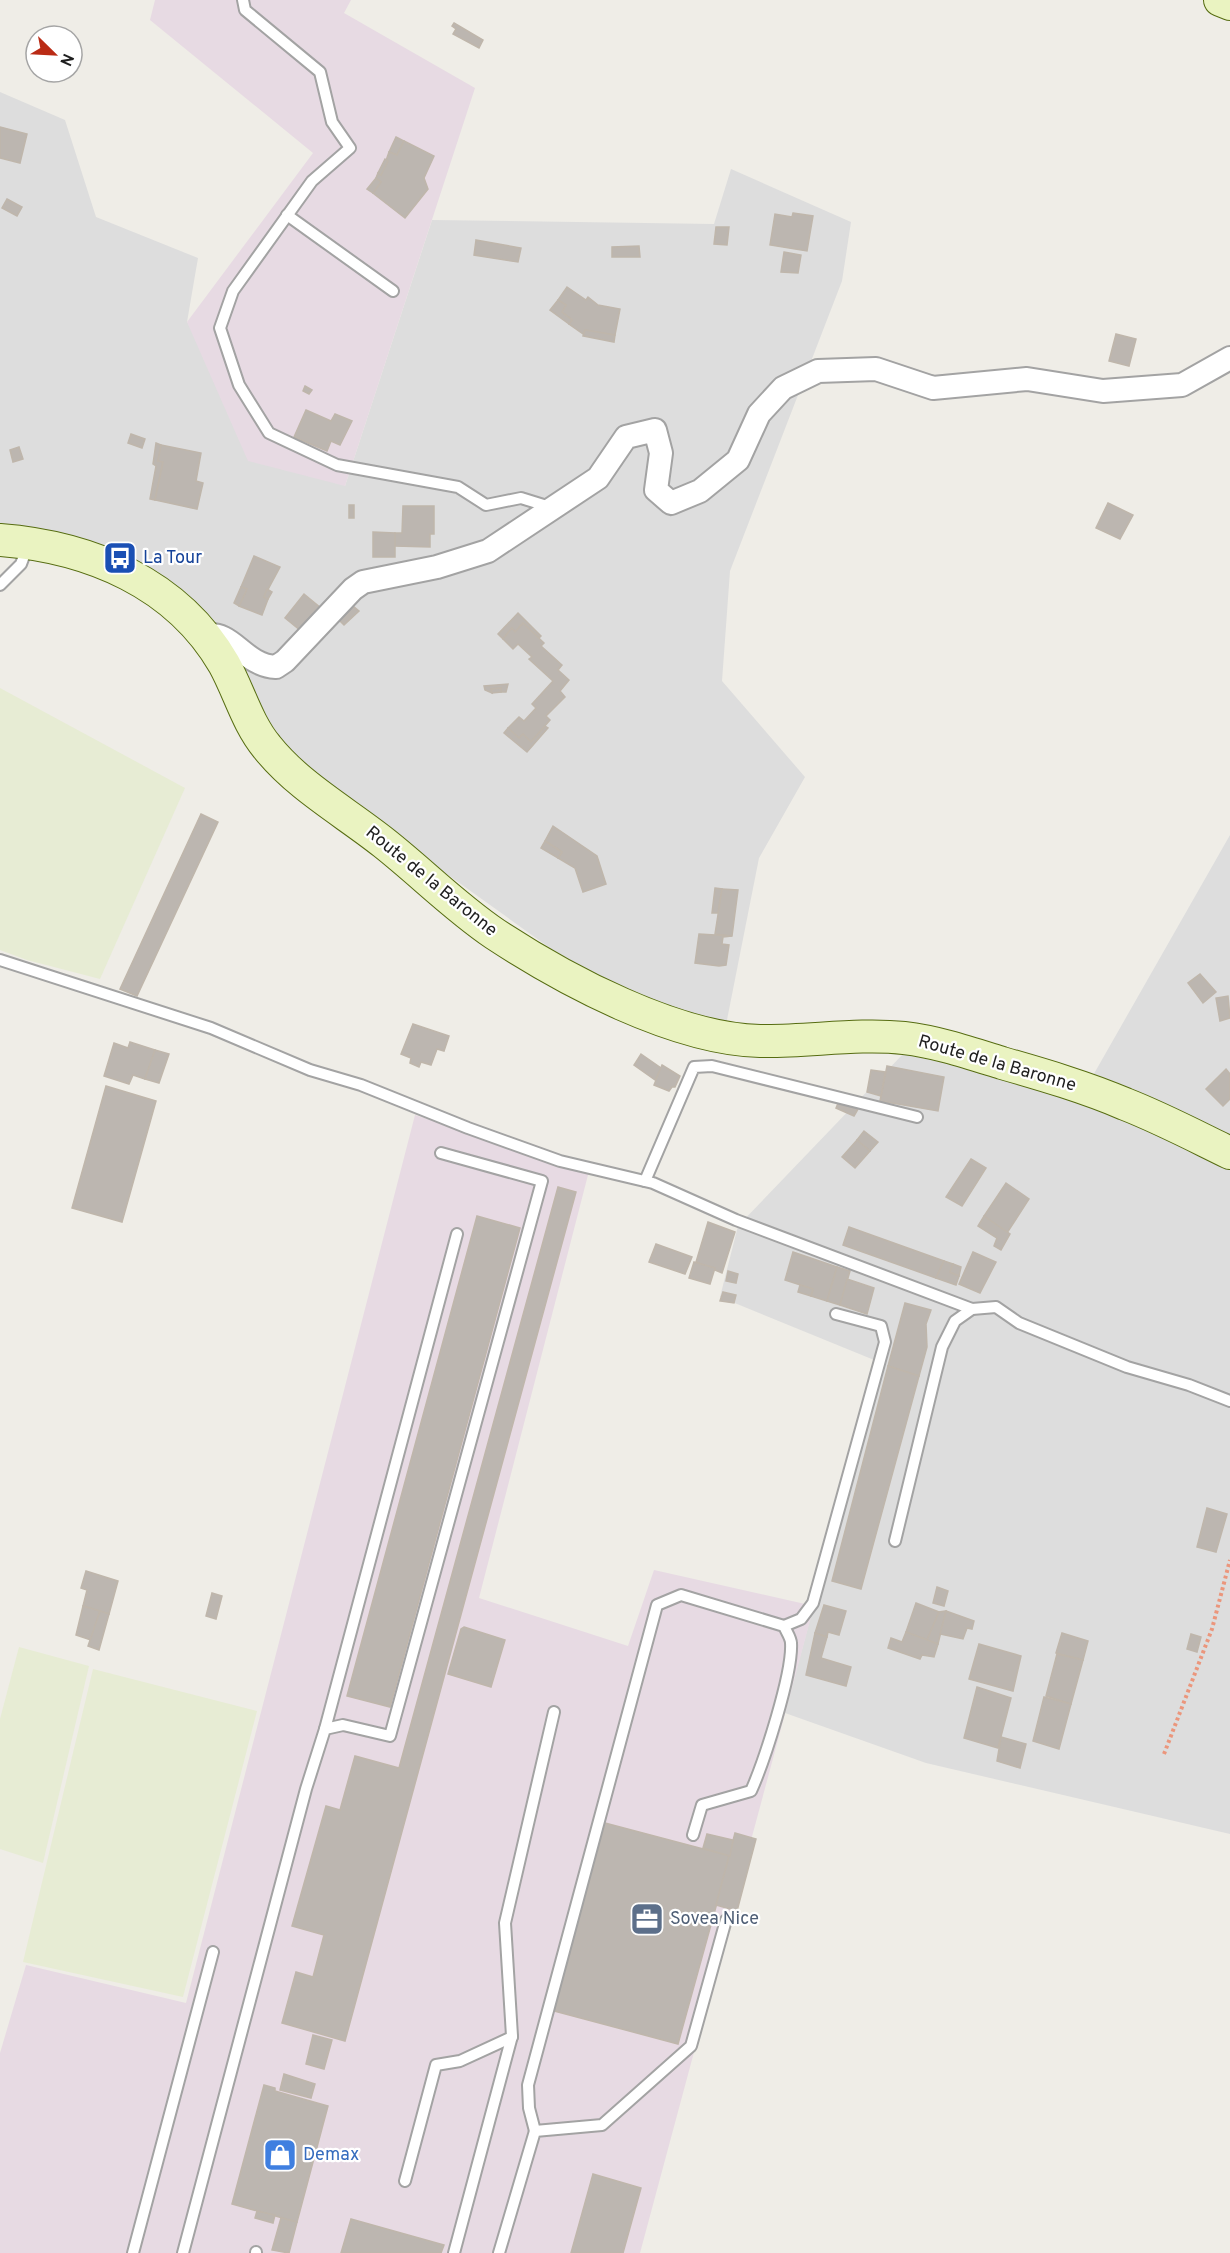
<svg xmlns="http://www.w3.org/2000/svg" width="1230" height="2253" viewBox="0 0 1230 2253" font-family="Overpass,sans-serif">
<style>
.residential{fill:#ddd}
.industrial{fill:#e7dae3}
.farmland{fill:#e7ecd4}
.building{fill:#bcb6b0;stroke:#bfb6ab;stroke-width:1.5}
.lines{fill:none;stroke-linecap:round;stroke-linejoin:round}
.lane-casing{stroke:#a3a3a3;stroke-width:14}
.street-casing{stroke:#a3a3a3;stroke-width:26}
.secondary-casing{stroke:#566c11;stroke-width:34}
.path{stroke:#eb967c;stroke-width:4;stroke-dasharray:3 3;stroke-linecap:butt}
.lane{stroke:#fff;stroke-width:10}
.street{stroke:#fff;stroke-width:22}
.secondary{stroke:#eaf3c1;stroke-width:32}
.labels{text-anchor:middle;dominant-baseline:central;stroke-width:4.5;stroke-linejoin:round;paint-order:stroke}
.transit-label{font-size:18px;fill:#164399;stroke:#fff;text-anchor:start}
.street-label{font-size:18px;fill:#1f1f1f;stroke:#fff}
.service-label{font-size:18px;fill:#4e5e75;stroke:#fff;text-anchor:start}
.shop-label{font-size:18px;fill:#366cbe;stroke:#fff;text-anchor:start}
</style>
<rect width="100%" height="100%" fill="#efede7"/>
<g class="residential">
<polygon points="0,92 65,120 96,217 198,258 187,322 345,486 432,220 714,224 731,169 851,222 842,281 730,571 722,681 805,777 759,858 725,1030 634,998 550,948 356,809 278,741 174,598 0,533"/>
<polygon points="1230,835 1230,1834 926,1763 785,1713 879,1362 720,1297 738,1226 903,1054 1083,1093"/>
</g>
<g class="industrial">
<polygon points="155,0 351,0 344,13 475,88 345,486 248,461 187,322 313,153 150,20"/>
<polygon points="415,1115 589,1171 479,1598 628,1646 654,1570 814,1606 640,2253 0,2253 0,2053 26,1965 186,2003"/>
</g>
<g class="farmland">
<polygon points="0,688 185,788 100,979 27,960 0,950"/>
<polygon points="19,1647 89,1666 43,1863 0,1849 0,1719"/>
<polygon points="93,1669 257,1711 183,1997 23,1962"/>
</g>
<g class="building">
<polygon points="454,23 483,40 479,48 453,34 456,29 452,26"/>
<polygon points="0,127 27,134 20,163 0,158"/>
<polygon points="396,137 404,141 397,155 389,152"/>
<polygon points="404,141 434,156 424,178 428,189 405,218 373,193 381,182 376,178 378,173 381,175 389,152 397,155"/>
<polygon points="385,159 388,161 381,175 378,173"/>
<polygon points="376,178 381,182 373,193 367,189"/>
<polygon points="7,199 22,207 17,216 2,208"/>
<polygon points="793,213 813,216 807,251 770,245 775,214 792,217"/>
<polygon points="716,227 729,227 727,245 714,244"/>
<polygon points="476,240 521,248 518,262 474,255"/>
<polygon points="639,246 640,257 612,257 612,247"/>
<polygon points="784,252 801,255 798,273 781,272"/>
<polygon points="567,287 586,300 588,297 598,305 620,309 615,335 585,330 583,334 569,324 572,320 562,312 566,305 558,300"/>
<polygon points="558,300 566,305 562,312 572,320 569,324 550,310"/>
<polygon points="585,330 615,335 614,342 583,336"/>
<polygon points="1116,334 1136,339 1129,366 1109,361"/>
<polygon points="305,386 312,390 309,394 303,391"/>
<polygon points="306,410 331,421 335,414 352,421 340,445 331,441 327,451 294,437"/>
<polygon points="131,434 145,439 142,448 128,443"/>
<polygon points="156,443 161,445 158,461 163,462 155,500 150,499 156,466 153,464"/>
<polygon points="161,445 201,453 196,481 203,483 197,509 155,500 163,462 158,461"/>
<polygon points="19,447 23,459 13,462 10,450"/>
<polygon points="1108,503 1133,515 1120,539 1096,528"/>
<rect x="349" y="505" width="5" height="13"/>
<polygon points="403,506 434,506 434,534 430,534 430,547 395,546 395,533 402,533"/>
<polygon points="373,532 395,533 395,557 373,557"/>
<polygon points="254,556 280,567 264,597 268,599 262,615 239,606 247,589 241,587"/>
<polygon points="241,587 247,589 239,606 234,603"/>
<polygon points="267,589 272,592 268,599 264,597"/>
<polygon points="304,594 321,608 301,631 285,618"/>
<polygon points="353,606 359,611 344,625 338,619"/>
<polygon points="518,613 541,636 539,638 523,623 515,632 512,628 503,639 498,634"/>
<polygon points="523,623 544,643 541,646 562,665 558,670 569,680 560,691 565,697 546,716 550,720 531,742 523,734 519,738 508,728 519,717 524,721 536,708 532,704 553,681 529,659 532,657 518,644 513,649 503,639 512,628 515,632"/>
<polygon points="508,684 506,692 501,692 501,688 491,689 492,693 485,690 484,686"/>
<polygon points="501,688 501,692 492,693 491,689"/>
<polygon points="545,726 548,728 527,752 504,733 508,728 519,738 523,734 531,742"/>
<polygon points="201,814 218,822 137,996 120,989"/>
<polygon points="553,826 597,856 606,884 583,892 575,868 558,858 562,852 545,841"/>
<polygon points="545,841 562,852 558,858 541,848"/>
<polygon points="715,888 722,889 718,913 712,913"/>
<polygon points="722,889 738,890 732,936 715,934"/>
<polygon points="699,934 732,936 723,937 722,944 729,945 726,965 719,966 695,963"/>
<polygon points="1200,974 1216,992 1203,1003 1188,983"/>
<polygon points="1228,996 1230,1018 1220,1021 1216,998"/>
<polygon points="413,1024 449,1036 444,1051 437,1049 431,1065 421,1062 419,1067 410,1063 411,1058 401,1054"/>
<polygon points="130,1042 155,1050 145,1079 133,1075 129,1084 104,1076 114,1043 128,1048"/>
<polygon points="155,1050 169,1054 159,1083 145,1079"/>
<polygon points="641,1054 661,1068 655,1080 634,1065"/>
<polygon points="662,1065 680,1076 675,1087 672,1087 669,1091 654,1085"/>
<polygon points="887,1066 944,1077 938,1111 880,1101"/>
<polygon points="1226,1069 1230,1074 1230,1099 1223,1106 1206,1089"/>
<polygon points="871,1070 885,1072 881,1096 867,1092"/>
<polygon points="106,1086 156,1101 122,1222 72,1208"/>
<polygon points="839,1101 858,1109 854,1116 836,1108"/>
<polygon points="864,1131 878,1142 870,1151 857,1140"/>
<polygon points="857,1140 870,1151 855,1168 842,1157"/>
<polygon points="971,1159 986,1168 962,1206 946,1197"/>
<polygon points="1006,1183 1029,1199 1007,1233 984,1216"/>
<polygon points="558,1187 576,1192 345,2041 282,2023 296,1972 313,1977 324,1935 292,1926 326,1806 340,1810 355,1756 399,1768"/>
<polygon points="477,1216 520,1228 390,1707 347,1696"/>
<polygon points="984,1216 1010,1234 1001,1250 994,1246 997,1238 978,1226"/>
<polygon points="708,1222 735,1232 722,1273 696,1262"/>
<polygon points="849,1227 944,1261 936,1278 843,1245"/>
<polygon points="656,1244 692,1257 685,1274 649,1262"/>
<polygon points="793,1252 837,1267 827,1301 811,1296 813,1289 785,1280"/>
<polygon points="973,1252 996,1262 980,1293 959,1284"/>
<polygon points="944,1261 953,1264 950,1272 959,1276 956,1285 936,1278"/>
<polygon points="694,1262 715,1268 710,1284 689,1278"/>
<polygon points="953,1264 961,1267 959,1276 950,1272"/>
<polygon points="837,1267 850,1271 840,1305 827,1301"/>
<polygon points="728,1271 738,1274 736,1283 726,1281"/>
<polygon points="847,1279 874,1288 867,1314 840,1305"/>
<polygon points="800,1285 813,1289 811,1296 798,1292"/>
<polygon points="723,1292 736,1295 734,1303 720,1301"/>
<polygon points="905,1303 931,1310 926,1324 927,1347 919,1376 888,1366"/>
<polygon points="888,1366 919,1376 861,1589 832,1581"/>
<polygon points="1207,1508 1227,1514 1216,1552 1197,1547"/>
<polygon points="86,1571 118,1581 109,1614 83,1606 87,1590 81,1588"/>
<polygon points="937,1587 948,1591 944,1606 933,1603"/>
<polygon points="212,1593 222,1596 216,1619 206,1616"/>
<polygon points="916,1603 939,1612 927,1640 906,1632"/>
<polygon points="824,1605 846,1611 839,1635 828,1632 827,1637 815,1633"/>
<polygon points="83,1606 100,1611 91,1640 76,1635"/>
<polygon points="100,1611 109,1614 99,1650 88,1646"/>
<polygon points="946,1611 938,1644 927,1640 939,1612"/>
<polygon points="946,1611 974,1621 972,1629 967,1628 963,1639 940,1634"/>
<polygon points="464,1627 505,1640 491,1687 448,1674 461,1629"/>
<polygon points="906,1632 938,1644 934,1657 922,1655 920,1659 888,1648 891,1638 902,1642"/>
<polygon points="815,1633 827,1637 821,1658 851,1667 846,1686 806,1675"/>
<polygon points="1062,1633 1088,1641 1083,1660 1056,1653"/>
<polygon points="1191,1634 1201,1637 1197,1652 1187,1649"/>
<polygon points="979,1644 1021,1656 1013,1691 969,1679"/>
<polygon points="1057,1654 1083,1660 1071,1704 1046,1696"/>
<polygon points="977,1687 1011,1698 998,1748 964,1738"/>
<polygon points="1044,1697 1071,1704 1059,1749 1033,1741"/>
<polygon points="1001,1737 1026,1744 1020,1768 997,1761"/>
<polygon points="605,1823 730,1856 678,2044 554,2011"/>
<polygon points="735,1833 756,1839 737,1911 716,1905"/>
<polygon points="707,1834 733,1840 730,1856 703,1848"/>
<polygon points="313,2035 332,2040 324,2069 306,2064"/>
<polygon points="284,2074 315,2084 311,2098 280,2090"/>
<polygon points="264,2085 275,2088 275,2091 328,2106 297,2222 232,2204"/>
<polygon points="593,2174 641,2188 623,2253 571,2253"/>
<polygon points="257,2211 275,2215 273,2223 255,2218"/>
<polygon points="281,2218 297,2222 289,2253 272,2250"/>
<polygon points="351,2219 444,2245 441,2253 341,2253"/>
</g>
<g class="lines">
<defs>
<g id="lane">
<polyline points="243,0 245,10 320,72 332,122 350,148 312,181 233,291 220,328 239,385 269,433 337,465 458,487 486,505 521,498 550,507"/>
<polyline points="287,215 393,291"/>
<polyline points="0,585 21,564 27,548"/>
<polyline points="0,960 211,1028 310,1070 361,1085 468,1128 560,1161 653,1183 736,1220 972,1309"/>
<polyline points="645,1181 694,1067 712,1066 917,1117"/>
<polyline points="895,1541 942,1347 955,1321 972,1309 996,1307 1019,1323 1127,1367 1189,1385 1230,1401"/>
<polyline points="784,1626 801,1619 813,1603 885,1342 881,1326 836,1314"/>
<polyline points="325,1729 457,1234"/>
<path d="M535,2131L529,2108L528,2085L657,1605L681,1595L784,1626C786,1631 791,1638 791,1643C793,1673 764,1762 751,1791L702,1805L693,1835"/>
<polyline points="405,2181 436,2065 460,2061 512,2037"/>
<polyline points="133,2253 213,1952"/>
<polyline points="183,2253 306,1789 325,1729 343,1725 390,1736 542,1181 441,1153"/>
<polyline points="256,2253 256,2252"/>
<polyline points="454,2253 512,2036 505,1923 554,1712"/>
<polyline points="499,2253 535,2131 602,2125 691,2046 726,1920"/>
</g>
<path id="street" d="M204,636C233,629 242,665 276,667L285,661L353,589L363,582L437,567L488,551L598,478L626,437L655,430L661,453L656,490L671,503L700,491L738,460L759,414L783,388L818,371L876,369L933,388L1027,379L1103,391L1182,385L1230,358"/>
<g id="secondary">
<polyline points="1220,0 1230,4"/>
<path d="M0,540C90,547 177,583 224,664C239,691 247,723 267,747C298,786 345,812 384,843C422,873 455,907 495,934C565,980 675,1039 760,1041C808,1042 857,1033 904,1038C938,1042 970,1053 1002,1063C1044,1075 1085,1087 1125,1104C1161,1118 1195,1136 1230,1153"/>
</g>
</defs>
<use href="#lane" class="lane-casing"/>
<use href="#street" class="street-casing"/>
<use href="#secondary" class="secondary-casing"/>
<polyline class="path" points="1164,1754 1212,1629 1230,1560"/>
<use href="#lane" class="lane"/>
<use href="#street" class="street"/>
<use href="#secondary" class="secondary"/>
</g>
<defs>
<symbol id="bus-square" viewBox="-11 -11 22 22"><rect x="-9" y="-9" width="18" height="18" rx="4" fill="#1a4fb4" stroke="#fff"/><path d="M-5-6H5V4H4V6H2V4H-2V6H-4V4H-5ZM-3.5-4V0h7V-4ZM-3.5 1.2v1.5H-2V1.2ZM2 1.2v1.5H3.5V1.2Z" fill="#fff"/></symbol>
<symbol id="office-square" viewBox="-11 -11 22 22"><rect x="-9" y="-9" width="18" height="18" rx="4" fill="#5c6f8a" stroke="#fff"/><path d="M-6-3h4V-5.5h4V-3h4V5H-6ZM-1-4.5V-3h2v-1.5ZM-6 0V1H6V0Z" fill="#fff"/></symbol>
<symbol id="shop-square" viewBox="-11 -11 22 22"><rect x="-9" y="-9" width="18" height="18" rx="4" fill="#3f7fe0" stroke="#fff"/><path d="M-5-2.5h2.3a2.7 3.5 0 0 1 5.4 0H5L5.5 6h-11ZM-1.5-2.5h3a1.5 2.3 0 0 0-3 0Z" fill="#fff"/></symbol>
</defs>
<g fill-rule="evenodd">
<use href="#bus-square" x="101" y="539" width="38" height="38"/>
<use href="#office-square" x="628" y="1900" width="38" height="38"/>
<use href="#shop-square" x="261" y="2136" width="38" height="38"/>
</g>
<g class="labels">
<g class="transit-label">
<text x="143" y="558">La Tour</text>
</g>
<g class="street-label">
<text transform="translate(431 882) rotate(39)">Route de la Baronne</text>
<text transform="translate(997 1064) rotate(16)">Route de la Baronne</text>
</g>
<g class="service-label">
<text x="670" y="1919">Sovea Nice</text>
</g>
<g class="shop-label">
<text x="303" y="2155">Demax</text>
</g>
</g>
<g transform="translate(54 54) rotate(114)"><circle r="28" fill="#ffffff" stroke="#a5a5a5" stroke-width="1.5"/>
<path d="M0-4.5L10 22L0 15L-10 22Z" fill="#ba2b15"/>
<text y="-9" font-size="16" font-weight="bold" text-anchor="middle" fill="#1f1f1f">N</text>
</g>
</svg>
